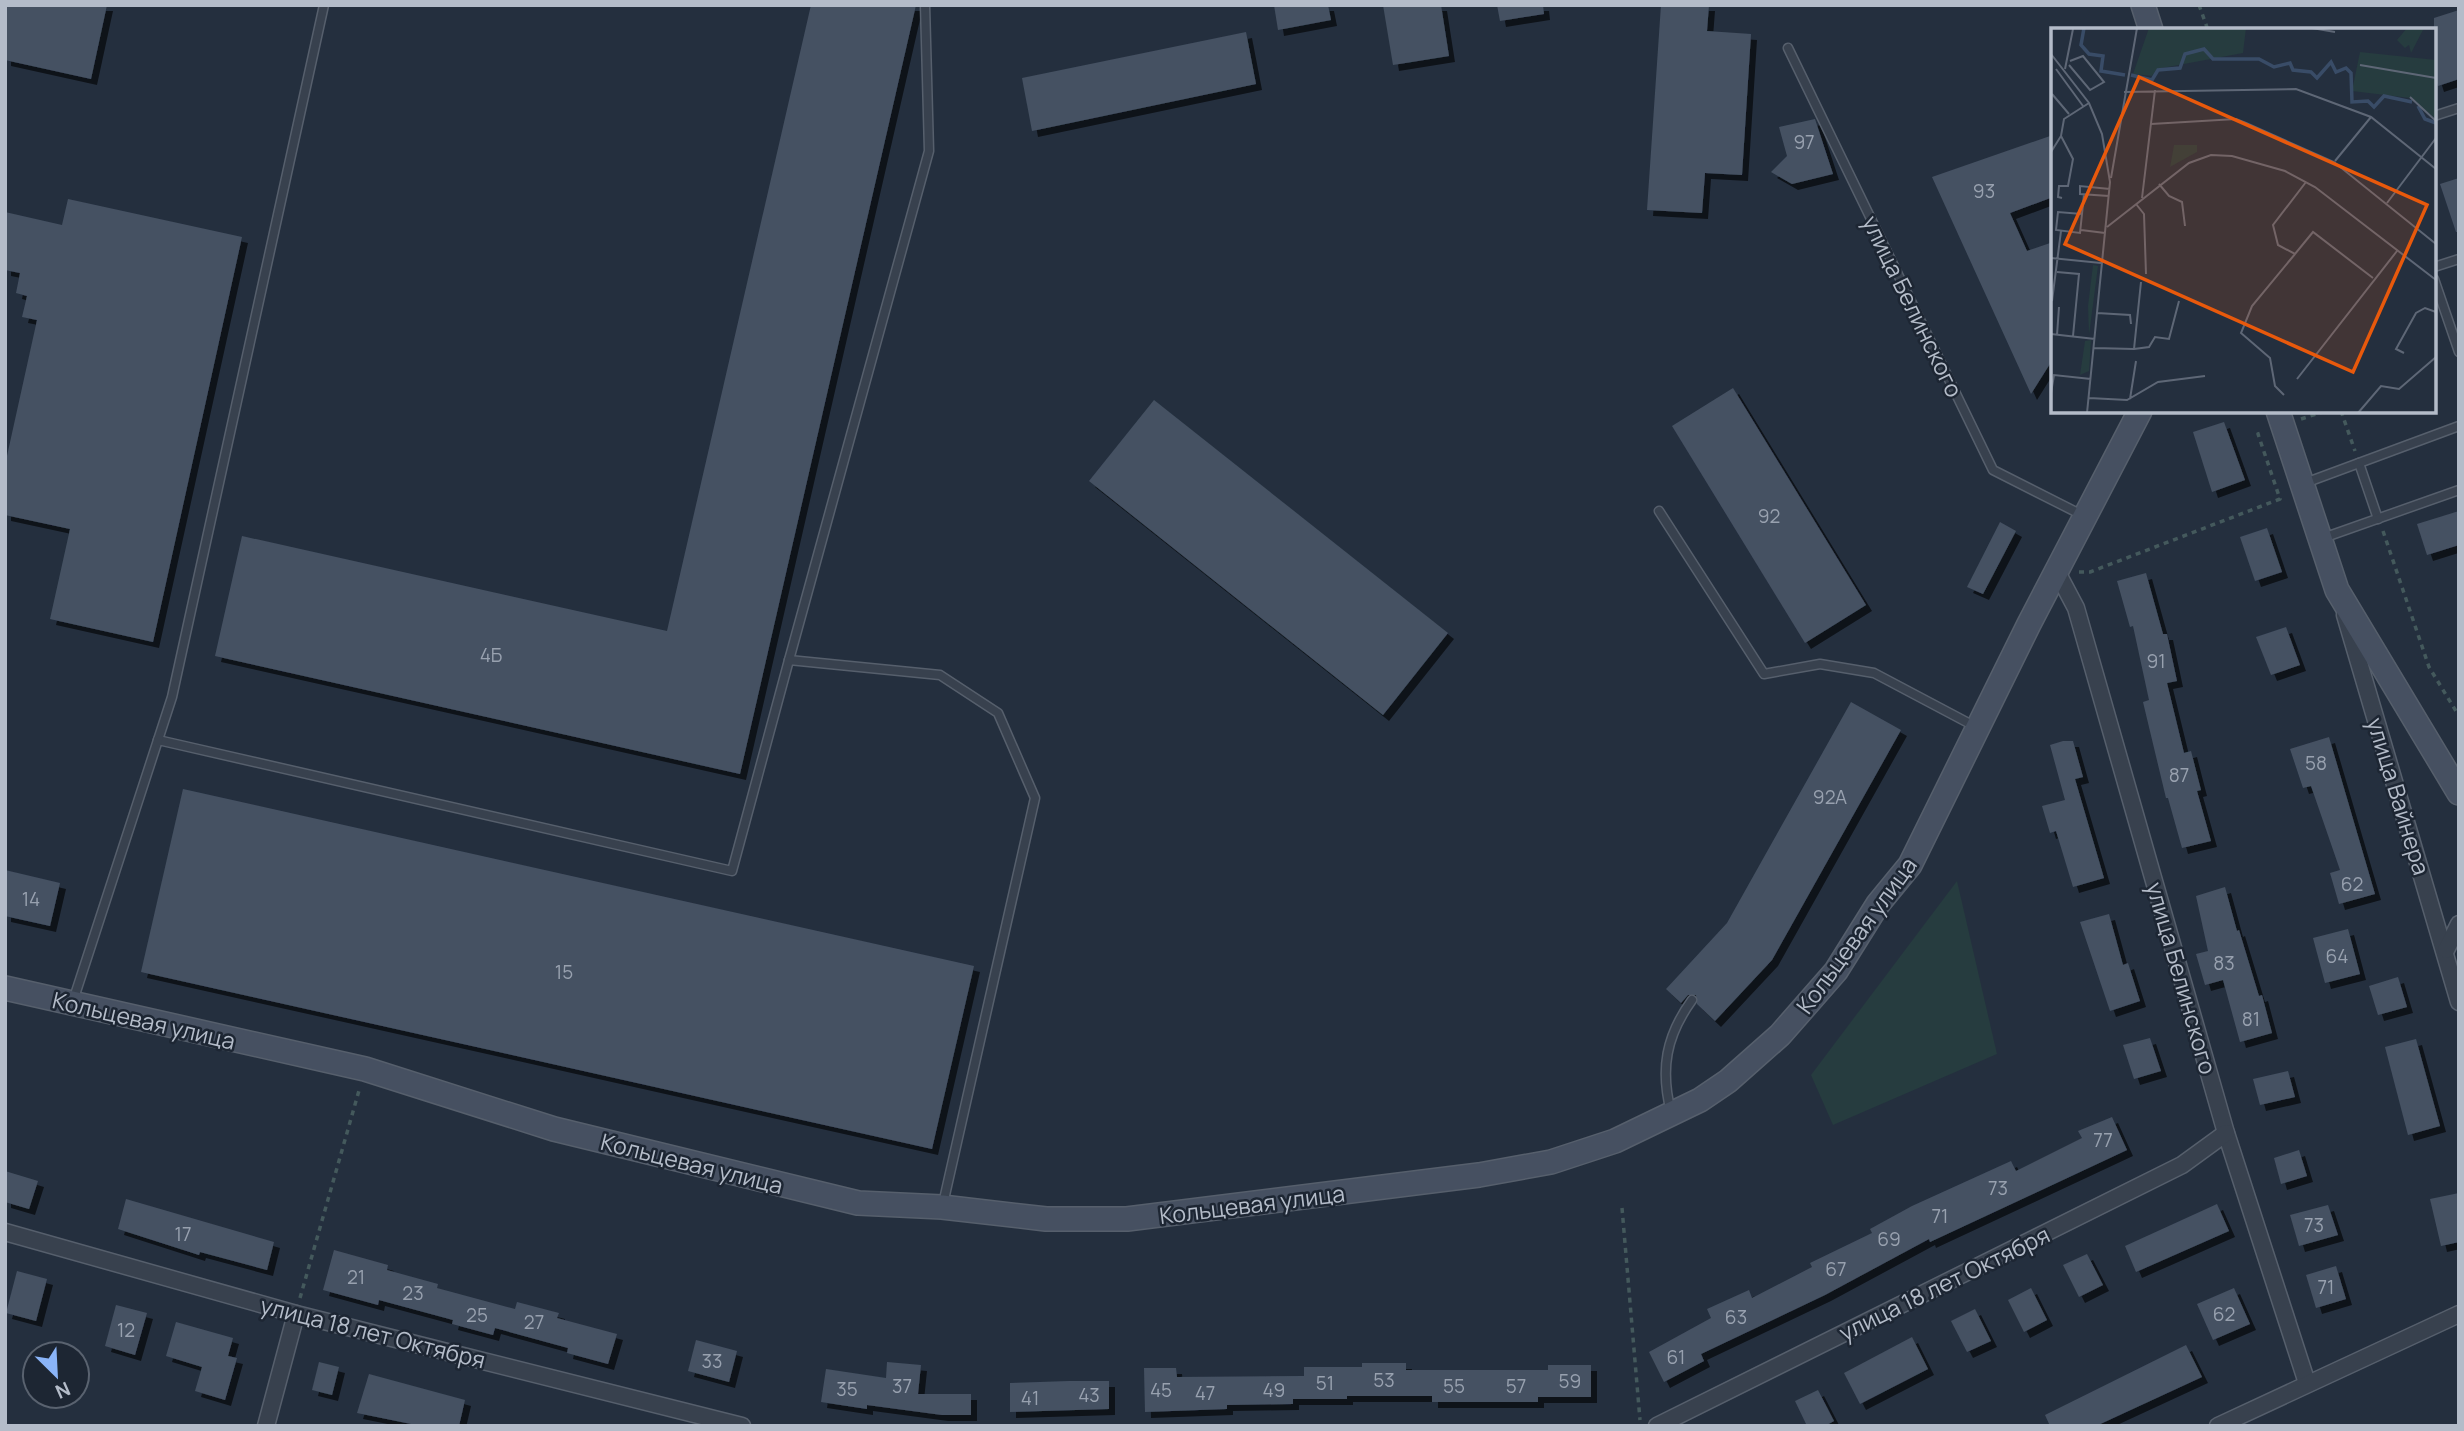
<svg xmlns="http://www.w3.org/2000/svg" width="2464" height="1431" viewBox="0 0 2464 1431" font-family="Manrope,sans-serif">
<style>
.green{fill:#263c3f}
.building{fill:#455162;filter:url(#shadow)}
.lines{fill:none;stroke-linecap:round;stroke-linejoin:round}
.lane-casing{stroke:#565f6c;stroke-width:11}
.street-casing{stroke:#565f6c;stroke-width:19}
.secondary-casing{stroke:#565f6c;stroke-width:26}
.path{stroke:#44595c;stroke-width:3.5;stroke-dasharray:5 5;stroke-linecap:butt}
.lane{stroke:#38414e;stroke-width:8}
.street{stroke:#38414e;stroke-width:16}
.secondary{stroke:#465061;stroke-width:23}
.labels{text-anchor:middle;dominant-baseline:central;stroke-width:5;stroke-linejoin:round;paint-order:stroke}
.number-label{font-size:19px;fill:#98a1af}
.street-label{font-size:23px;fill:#b4bcc9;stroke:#1d2633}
.inset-river{fill:none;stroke:#394c67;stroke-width:3.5}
.inset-road{fill:none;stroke:#5e6776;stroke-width:2}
.view{fill:#e8590c;fill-opacity:0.15;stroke:#e8590c;stroke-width:3.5}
.inset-edge{fill:none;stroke:#b4bcc9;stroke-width:3.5}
</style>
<defs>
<filter id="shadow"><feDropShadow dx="6" dy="6" stdDeviation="0" flood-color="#0009"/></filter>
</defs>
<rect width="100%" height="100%" fill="#242f3e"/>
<polygon class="green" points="1957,881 1997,1054 1833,1125 1811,1075"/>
<g class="building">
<polygon points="5,5 107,5 91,79 5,60"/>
<polygon points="811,5 916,5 740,774 215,656 242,536 667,631"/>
<polygon points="1274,5 1328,5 1331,20 1278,30"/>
<polygon points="1383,5 1441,5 1449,56 1393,65"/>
<polygon points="1497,5 1543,5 1544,14 1500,21"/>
<polygon points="1661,5 1709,5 1707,31 1751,34 1742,175 1705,173 1702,213 1647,210"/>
<polygon points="2459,10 2459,79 2438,86 2434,73 2434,18"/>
<polygon points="1246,32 1256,84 1032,131 1022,78"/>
<polygon points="1815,119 1833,174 1792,184 1771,172 1787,156 1779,127"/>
<polygon points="2053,135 2053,197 2010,213 2027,251 2053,242 2053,359 2031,394 1932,177"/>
<polygon points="2459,178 2459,232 2456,232 2440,184"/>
<polygon points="68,199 242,237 153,642 50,619 70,529 5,515 5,465 37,320 22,317 27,296 16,293 20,273 5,270 5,212 62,225"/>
<polygon points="1733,388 1866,605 1805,643 1672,426"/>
<polygon points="1154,400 1448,633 1383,715 1089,481"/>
<polygon points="2224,422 2245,480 2212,492 2193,432"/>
<polygon points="2459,511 2459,545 2427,555 2417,524"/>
<polygon points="2000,522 2016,531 1983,594 1967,587"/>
<polygon points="2267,528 2282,572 2255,581 2240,537"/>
<polygon points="2146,573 2163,634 2167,634 2177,681 2167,683 2184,753 2191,751 2201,790 2197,791 2211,841 2182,848 2168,798 2166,798 2143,702 2149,700 2133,626 2130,627 2117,581"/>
<polygon points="2286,627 2300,665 2271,675 2256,637"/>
<polygon points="1851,702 1901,730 1772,960 1715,1021 1697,1004 1696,995 1688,995 1681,1003 1666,989 1727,923"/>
<polygon points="2329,737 2375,894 2339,904 2330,873 2340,870 2311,786 2303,788 2290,749"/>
<polygon points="2063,741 2073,741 2083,777 2075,779 2104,878 2073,887 2056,831 2050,833 2042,806 2065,800 2050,745"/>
<polygon points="183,789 974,966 932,1149 141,972"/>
<polygon points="5,870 60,883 50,926 5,916"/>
<polygon points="2225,887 2237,931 2239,930 2259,996 2262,995 2272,1033 2240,1042 2223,980 2205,985 2196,954 2208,951 2196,896"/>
<polygon points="2109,914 2123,965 2128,963 2140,1001 2110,1011 2080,922"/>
<polygon points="2348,929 2360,974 2325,983 2313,938"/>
<polygon points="2398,977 2407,1007 2378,1015 2369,986"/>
<polygon points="2150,1038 2161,1071 2134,1079 2123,1045"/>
<polygon points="2416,1039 2440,1126 2408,1135 2385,1047"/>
<polygon points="2288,1071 2295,1097 2260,1105 2253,1079"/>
<polygon points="2112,1117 2127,1150 1930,1242 1929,1239 1825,1295 1701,1354 1704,1361 1664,1382 1649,1352 1711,1318 1707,1309 1749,1290 1752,1298 1812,1267 1810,1263 1872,1233 1870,1229 1912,1206 2011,1161 2016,1171 2082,1138 2078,1131"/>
<polygon points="2299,1150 2307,1176 2281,1184 2274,1158"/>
<polygon points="5,1171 38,1181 29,1209 5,1202"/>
<polygon points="2459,1193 2459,1242 2441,1246 2430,1199"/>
<polygon points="126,1199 274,1242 267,1270 200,1252 199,1255 118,1229"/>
<polygon points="2217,1204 2229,1231 2136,1272 2125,1246"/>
<polygon points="2328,1205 2338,1235 2299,1246 2290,1215"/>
<polygon points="334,1250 388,1265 387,1270 438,1284 437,1288 515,1309 517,1302 559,1313 557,1318 617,1334 608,1364 567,1353 568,1348 495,1328 493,1335 452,1324 453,1320 379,1300 378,1305 323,1290"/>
<polygon points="2087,1254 2103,1285 2079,1297 2063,1265"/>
<polygon points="2336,1266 2346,1299 2316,1308 2306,1275"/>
<polygon points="17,1271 47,1279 36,1321 6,1313"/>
<polygon points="2031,1288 2047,1320 2024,1332 2008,1300"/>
<polygon points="2234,1288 2250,1324 2213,1340 2197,1304"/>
<polygon points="116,1305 147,1313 135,1355 105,1346"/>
<polygon points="1975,1309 1991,1341 1967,1352 1951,1321"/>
<polygon points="176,1322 233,1338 228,1356 237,1358 225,1400 195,1391 202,1367 166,1356"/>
<polygon points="1912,1337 1928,1369 1860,1404 1844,1373"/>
<polygon points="696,1340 737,1351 729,1382 688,1371"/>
<polygon points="2186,1345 2202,1377 2096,1426 2050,1426 2045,1415"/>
<polygon points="319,1362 339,1367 332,1395 312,1390"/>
<polygon points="887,1362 921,1365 918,1394 971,1394 971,1415 942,1415 867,1405 867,1409 821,1402 826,1369 886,1378"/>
<polygon points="1362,1363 1406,1363 1406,1370 1548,1370 1548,1365 1591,1365 1591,1397 1538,1397 1538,1402 1432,1402 1432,1396 1347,1396 1347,1399 1293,1399 1293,1404 1227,1405 1227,1409 1145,1412 1144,1368 1176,1368 1177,1377 1304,1376 1304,1367 1362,1367"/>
<polygon points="369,1374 465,1400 459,1426 421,1426 357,1413"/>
<polygon points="1069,1381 1109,1381 1109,1409 1010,1412 1010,1383"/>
<polygon points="1818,1390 1834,1421 1825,1426 1807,1426 1795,1401"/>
</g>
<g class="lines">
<defs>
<g id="lane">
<polyline points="1788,48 1993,470 2084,516"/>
<polyline points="2434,116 2459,108"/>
<polyline points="2434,267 2459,259"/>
<polyline points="2434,279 2459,352"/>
<polyline points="2359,463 2378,519"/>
<polyline points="2305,483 2459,426"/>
<polyline points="1659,511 1764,674 1820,664 1874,673 1976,727"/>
<polyline points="2323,538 2459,490"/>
<polyline points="789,660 929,151 925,5"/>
<polyline points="158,740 732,871 789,660 940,675 998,713 1035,798 943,1204"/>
<polyline points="73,1001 172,697 324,5"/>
<path d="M1671,1112C1660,1069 1666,1036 1692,1000"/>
</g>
<g id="street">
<polyline points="2058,574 2076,608 2226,1133 2307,1383"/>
<polyline points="2345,615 2459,1002"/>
<polyline points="2446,950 2459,924"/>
<polyline points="5,1232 296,1314 742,1426"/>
<polyline points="266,1426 296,1314"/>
<polyline points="1657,1426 2182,1165 2226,1133"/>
<polyline points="2218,1426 2459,1314"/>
</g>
<g id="secondary">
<polyline points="2143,5 2151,30"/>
<polyline points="2278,411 2337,590 2459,793"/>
<polyline points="5,988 365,1069 554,1129 858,1203 942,1207 1046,1219 1127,1219 1479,1175 1551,1162 1615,1141 1700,1100 1728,1081 1780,1035 1836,971 1878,904 1910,865 2029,624 2140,411"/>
</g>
</defs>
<use href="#lane" class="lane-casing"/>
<use href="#street" class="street-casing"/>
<use href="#secondary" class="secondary-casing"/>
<g class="path">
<polyline points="2199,5 2208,30"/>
<polyline points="2341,411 2355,451"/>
<polyline points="2301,419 2326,411"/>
<polyline points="2383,531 2429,667 2459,716"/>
<polyline points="2079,572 2090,572 2280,499 2258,434 2264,432"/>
<polyline points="1622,1208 1640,1420"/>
<polyline points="300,1298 360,1087"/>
</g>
<use href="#lane" class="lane"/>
<use href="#street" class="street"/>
<use href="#secondary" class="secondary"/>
</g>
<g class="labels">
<g class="number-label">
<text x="1804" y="142">97</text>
<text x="1984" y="191">93</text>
<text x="1769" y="516">92</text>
<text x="491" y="655">4Б</text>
<text x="2156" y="661">91</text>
<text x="2316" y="763">58</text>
<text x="2179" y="775">87</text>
<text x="1830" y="797">92А</text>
<text x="2352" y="884">62</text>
<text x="31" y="899">14</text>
<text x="2337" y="956">64</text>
<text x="2224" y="963">83</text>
<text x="564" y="972">15</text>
<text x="2251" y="1019">81</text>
<text x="2103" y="1140">77</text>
<text x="1998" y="1188">73</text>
<text x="1940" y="1216">71</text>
<text x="2314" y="1225">73</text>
<text x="183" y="1234">17</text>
<text x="1889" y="1239">69</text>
<text x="1836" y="1269">67</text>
<text x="356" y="1277">21</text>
<text x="2326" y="1287">71</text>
<text x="413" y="1293">23</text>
<text x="2224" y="1314">62</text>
<text x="477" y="1315">25</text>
<text x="1736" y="1317">63</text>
<text x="534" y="1322">27</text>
<text x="126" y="1330">12</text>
<text x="1676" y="1357">61</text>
<text x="712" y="1361">33</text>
<text x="1384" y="1380">53</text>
<text x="1570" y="1381">59</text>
<text x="1325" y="1383">51</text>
<text x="902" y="1386">37</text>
<text x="1454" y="1386">55</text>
<text x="1516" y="1386">57</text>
<text x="847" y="1389">35</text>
<text x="1161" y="1390">45</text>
<text x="1274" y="1390">49</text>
<text x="1205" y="1393">47</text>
<text x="1089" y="1395">43</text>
<text x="1030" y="1398">41</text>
</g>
<g class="street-label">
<text transform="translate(1913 306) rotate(64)">улица Белинского</text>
<text transform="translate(2399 796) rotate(73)">улица Вайнера</text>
<text transform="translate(1856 935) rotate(-54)">Кольцевая улица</text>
<text transform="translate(2182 978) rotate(74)">улица Белинского</text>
<text transform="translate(144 1020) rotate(13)">Кольцевая улица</text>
<text transform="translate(692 1163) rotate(14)">Кольцевая улица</text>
<text transform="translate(1252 1204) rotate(-7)">Кольцевая улица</text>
<text transform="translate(1944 1283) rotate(-26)">улица 18 лет Октября</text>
<text transform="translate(373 1332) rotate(14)">улица 18 лет Октября</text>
</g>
</g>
<g transform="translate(2051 28)">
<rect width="385" height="385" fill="#242f3e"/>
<path d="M98,0H195L192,25L106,41L101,48L82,46ZM356,0H373L360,25L358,17L354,20L346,12ZM309,24L385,32V91L359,70L301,63ZM123,117H146V124L119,139ZM42,237L47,238L38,307L37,278ZM40,312L38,343L29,347L34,313Z" fill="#263c3f"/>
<path class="inset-river" d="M33,0L30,17L38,26L52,28L50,43L74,47M80,47L101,52L107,42L129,40L134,26L153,21L162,31H208L223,39L239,35L242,42L260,44L266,50L280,34L285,44L295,40L300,45L301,74L317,73L323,79L333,68L361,74M367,78L374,91L385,95"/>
<path class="inset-road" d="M261,0L284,4M0,26L38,75L51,106L59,154L36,385M18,37L39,62L53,54L32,28L19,33M309,37L385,50M5,41L32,78M14,41L22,1M73,64L245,61L320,89L385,141M1,66L18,86M359,69L385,93M100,96L185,91L195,95L283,134L385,216M10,108L22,131L17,158H8L7,169L11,170M0,124L10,108L13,91L38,75M284,133L320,89M60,150L86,0M255,154L222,197L227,217L244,226L262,204L322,250M108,156L118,168L131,174L134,198M58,168L29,166V158L59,161M91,170L104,62M336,175L385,110M85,176L93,186L95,246M31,186L7,184L5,202L29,205L31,186L33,166M56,199L138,135L160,127L181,128L234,143L264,159L385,252M30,202L54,205M0,230L50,235M6,244L28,246L22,308M1,273L10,203M46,285L79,287L80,296M0,306L44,311M6,307L8,279M43,320L83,321L98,319L104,309L118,311L128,273M83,321L90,254M353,325L345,321L365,285L374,280L385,284M246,351L346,223M0,365L3,347L40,351M233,367L224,358L219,330L190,305L201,278L244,226M38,370L76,372L107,354L154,348M79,371L85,333M307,385L330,358L348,361L385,329"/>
<path class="view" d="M88,49L376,177L302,344L14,216Z"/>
<rect width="385" height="385" class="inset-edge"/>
</g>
<rect width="2464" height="1431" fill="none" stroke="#b4bcc9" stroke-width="14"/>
<g transform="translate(56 1375) rotate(156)"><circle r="33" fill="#1d2633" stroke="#59626f" stroke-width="2"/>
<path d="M0-5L12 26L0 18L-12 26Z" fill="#8ab4f8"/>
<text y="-10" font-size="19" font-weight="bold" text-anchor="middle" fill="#b4bcc9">N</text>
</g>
</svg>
